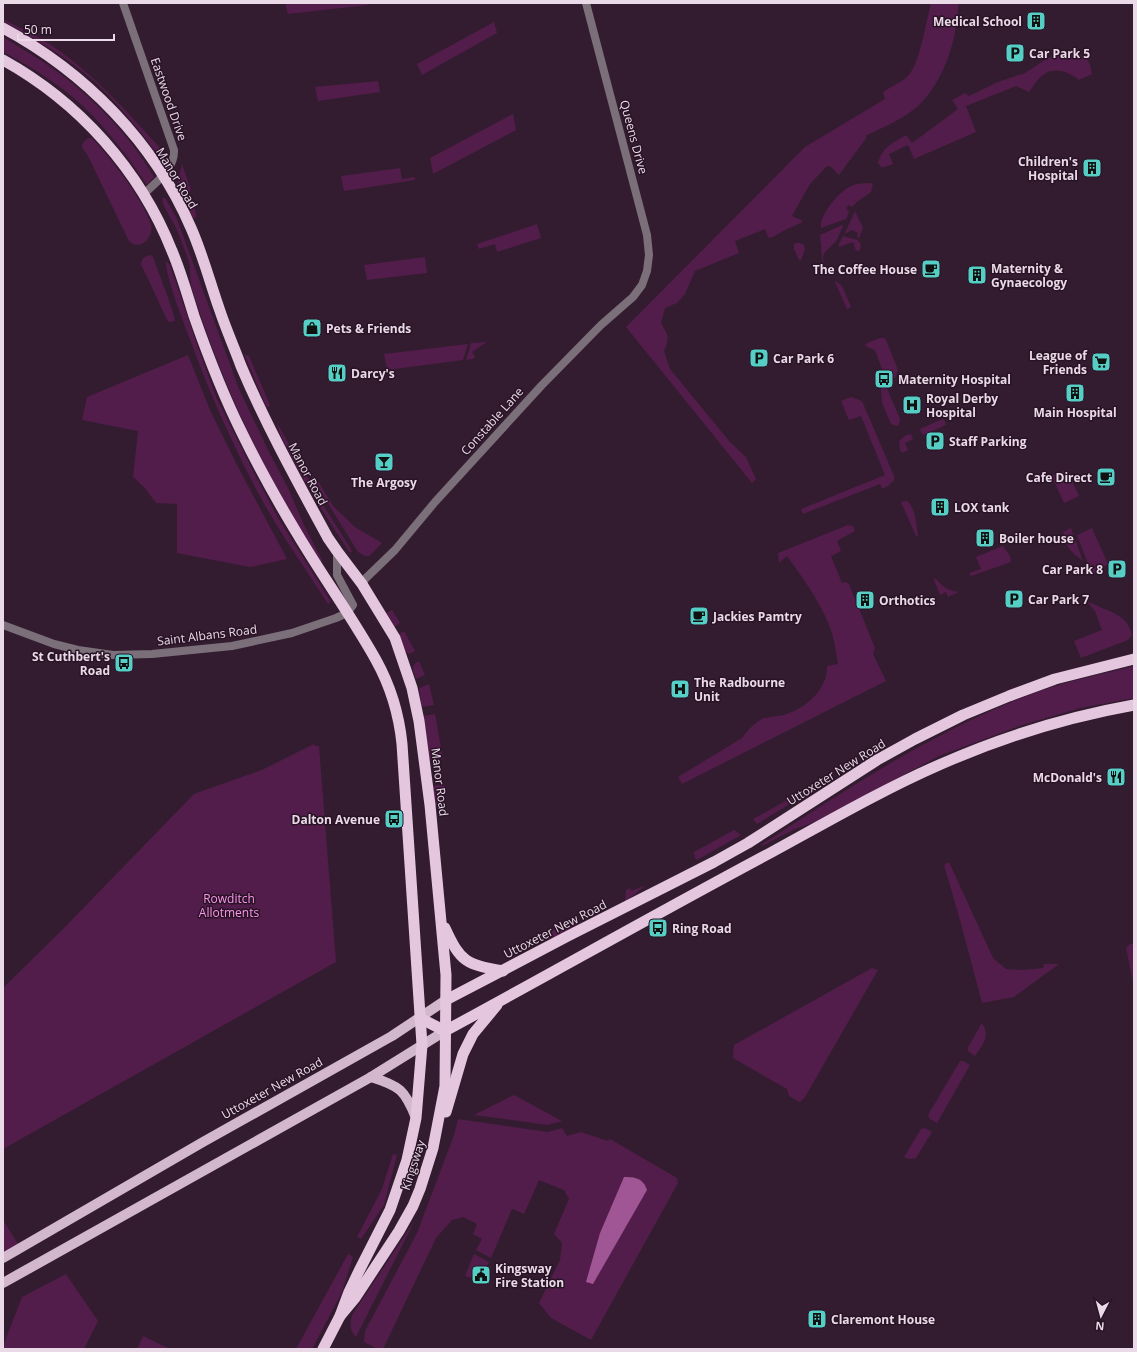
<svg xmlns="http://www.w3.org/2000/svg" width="1137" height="1352" viewBox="0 0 1137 1352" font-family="'Open Sans',sans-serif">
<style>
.green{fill:#521d4a}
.water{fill:#a05594}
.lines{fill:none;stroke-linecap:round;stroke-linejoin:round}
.tertiary{stroke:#7b6f79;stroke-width:8}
.primary{stroke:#d3b8cd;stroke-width:10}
.trunk{stroke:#e4c7de;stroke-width:11}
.labels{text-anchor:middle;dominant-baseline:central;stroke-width:3;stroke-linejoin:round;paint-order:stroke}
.poi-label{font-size:12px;font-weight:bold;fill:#eadae7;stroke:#291326;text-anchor:start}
.street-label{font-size:12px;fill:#eadae7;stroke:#291326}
.park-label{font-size:12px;fill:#fb96eb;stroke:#291326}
</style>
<rect width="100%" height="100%" fill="#331c30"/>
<g class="green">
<polygon points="285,3 368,3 368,5 288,14"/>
<path d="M931,3H959C957,14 957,26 954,37C949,60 937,88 919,105C904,119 884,127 865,136L867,137L839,175L831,167L827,166L810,184L792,216L803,221L801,223L785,230L771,238L768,237L765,229L735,241L739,253L695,271L685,294L677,303L665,308L661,323C668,335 670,337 664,351L670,369L730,442L746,457L756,479L752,483L626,327L805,147L885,99L883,92C890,87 900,83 907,77C920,65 926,21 931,3Z"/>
<path d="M3,19C20,28 38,36 54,47C96,76 128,113 162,150L161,152L155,151C137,127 117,103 95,82C67,57 35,39 3,21Z"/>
<polygon points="494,22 497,33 422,75 417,64"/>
<path d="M3,37C16,45 29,53 42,61C85,89 128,132 154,177L147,185C130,160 113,137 92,115C68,90 34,68 3,52Z"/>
<path d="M1075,53C1088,57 1090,61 1092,74L1079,80C1069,72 1055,66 1043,75C1038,78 1033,87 1029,92L1016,86L966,106L976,132L914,159L908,145L889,154L893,164L885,167H881L878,163C883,146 892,144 906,135L912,143L958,109L952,100L965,93L969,96L998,82L1025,73L1048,58Z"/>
<polygon points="378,81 380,92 318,101 315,87"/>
<polygon points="513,114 516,130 433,174 430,158"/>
<path d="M88,138H92C111,159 128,181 142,205C145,211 149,218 151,225C154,234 142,253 129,241L88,156L82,147L83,143Z"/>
<polygon points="182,164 191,190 188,194 181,192 177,188 178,179"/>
<polygon points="400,168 402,179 415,177 415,180 344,191 341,176"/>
<path d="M873,183L871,192L857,202L852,207L849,205L846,208L849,212L846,219L821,228C819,214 843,186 857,184C862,183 868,183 873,183Z"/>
<path d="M162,198H164L166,199L177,219L239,389L269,452L288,488L304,525L321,558L322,561L321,562C266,478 223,387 193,292C189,282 191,272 189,262C185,251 181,239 176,228C172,219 163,208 162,198Z"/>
<path d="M191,201C195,206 196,211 196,217L193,218L190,216L186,202Z"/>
<polygon points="855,211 863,228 859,238 857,237 858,233 852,230 847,233 845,233"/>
<polygon points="537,224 541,238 497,252 495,244 479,249 477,244"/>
<polygon points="842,225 843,226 837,240 825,252 823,256 824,268 823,268 820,235"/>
<path d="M843,236C851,239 864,238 860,250L856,251L853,242L839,247V244Z"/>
<polygon points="797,243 800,243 804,245 805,249 801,260 799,260 794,249 794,244"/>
<path d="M151,255L153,257L171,306L175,321L168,322L141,264C142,258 145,256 151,255Z"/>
<polygon points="425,257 427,273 367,280 364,265"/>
<path d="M165,261L170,265L197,345L217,399L254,473L277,516L331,602L328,604C304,566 277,529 256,489C231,441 209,392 191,342C181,316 170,289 165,261Z"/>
<polygon points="836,281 842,286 851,307 847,309 835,282"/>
<polygon points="880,338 884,338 886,340 898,370 895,378 888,381 886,380 875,350 867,347 865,344"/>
<polygon points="487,342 472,352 475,357 473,359 466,360 471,343"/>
<polygon points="468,344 463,360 387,370 384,354"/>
<polygon points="244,354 249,356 270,405 269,407 266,406"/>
<polygon points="188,355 210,410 237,465 287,559 250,567 177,553 177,504 156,503 144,487 133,477 138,431 82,420 87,397"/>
<polygon points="886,386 900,419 899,425 897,426 891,424 882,403 881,388"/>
<polygon points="851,397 862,401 894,476 894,480 888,486 882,489 880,484 803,514 801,509 885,475 861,416 849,420 841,401"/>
<polygon points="943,419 945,422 946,425 923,435 921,432 920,429"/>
<path d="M277,423L322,503L352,551L350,553C330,523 311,494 294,462C288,449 280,437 277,423Z"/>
<polygon points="911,434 913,439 905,443 908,450 902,453 900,449 899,441 906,435"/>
<polygon points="1067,470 1079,496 1064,503 1053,479 1053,475"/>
<polygon points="311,476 316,478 334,507 355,527 382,543 369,556 365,556 358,552"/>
<path d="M907,501C916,508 916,525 918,536H916L901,502Z"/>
<path d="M848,525L853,526L855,531L837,541L841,551L831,556L842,583L845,582L849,584L875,648L873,654L886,681L682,784L678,777L742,738C747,731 754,723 762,719C769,716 779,717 786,714C807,708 828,688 827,666L838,664C836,654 835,643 832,633C823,605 804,580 787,556L779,563L778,553Z"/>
<path d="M1071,528L1083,561C1071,552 1066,548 1063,532Z"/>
<polygon points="1092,528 1108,564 1094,574 1090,569 1077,535"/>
<polygon points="1003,546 1010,556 1011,562 971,576 969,573 981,569 976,557"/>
<path d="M935,578C942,586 948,591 959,592L948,597L946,592L940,595L934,580Z"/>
<path d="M1087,602C1093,603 1096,605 1102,608C1117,614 1128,618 1132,635L1128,640L1081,658L1074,641L1102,630L1095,611Z"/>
<polygon points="392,610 400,623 394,627 386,613"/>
<polygon points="404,631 415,651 409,654 406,652 398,635"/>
<path d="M419,661L425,675L416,679C413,671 410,665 419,661Z"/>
<path d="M1134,666V698L1080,708L1019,726L939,756L815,822L795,829L762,846L761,845C848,788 939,728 1037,692C1068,681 1102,674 1134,666Z"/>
<polygon points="429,684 434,705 422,707 419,690 420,688"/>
<polygon points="435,714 443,759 432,760 429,759 424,718 424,716"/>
<polygon points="314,744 315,746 319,746 336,962 3,1149 3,988 63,929 194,794 262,770"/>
<polygon points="444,784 445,805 437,806 435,805 433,787 434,786"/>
<polygon points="800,793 801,797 757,824 753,819"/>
<polygon points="734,830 741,835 697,860 695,858 694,852"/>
<polygon points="949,862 993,958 1006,969 1021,970 1043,968 1044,964 1059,964 1014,997 982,1003 960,920 944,865"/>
<polygon points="646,885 625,902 626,890 630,888 631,891"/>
<polygon points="576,918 580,925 551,939 549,933"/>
<polygon points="1134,943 1134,986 1126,948 1130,944"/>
<polygon points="872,968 878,970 805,1097 800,1102 789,1096 787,1089 733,1058 734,1045"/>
<path d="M982,1023C991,1036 982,1046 975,1056L968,1051V1047Z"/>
<polygon points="960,1061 963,1061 970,1065 937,1123 930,1119 928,1115"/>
<polygon points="514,1095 562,1121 548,1125 474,1115"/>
<polygon points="458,1119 548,1132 562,1128 567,1136 581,1132 608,1141 610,1139 677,1178 678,1183 591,1340 551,1318 539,1303 560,1260 562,1243 554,1234 569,1199 564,1190 539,1180 524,1214 512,1209 491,1258 476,1250 482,1239 473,1234 477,1224 463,1217 452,1220 436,1238 383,1349 378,1349 364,1342 365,1331 417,1233 454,1135"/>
<polygon points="925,1128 932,1132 916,1158 909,1159 904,1157 921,1129"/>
<polygon points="393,1154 397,1155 384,1205 361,1239 357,1237 382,1189"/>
<polygon points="3,1220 18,1244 3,1252"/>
<path d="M415,1220L356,1337C349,1330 350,1324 352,1315Z"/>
<polygon points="348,1254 353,1257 342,1292 312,1349 296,1349"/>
<path d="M474,1254L489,1262C483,1273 479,1282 465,1276Z"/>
<polygon points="66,1274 98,1321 84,1349 3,1349 3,1346 22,1297"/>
<polygon points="143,1336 170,1349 137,1349"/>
</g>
<path class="water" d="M624,1177C635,1177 643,1178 647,1190L593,1284L586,1282L600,1233Z"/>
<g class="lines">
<g class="tertiary">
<path d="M123,3L174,150C175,169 156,182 144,194"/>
<polyline points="362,584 366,578 395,550 435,502 542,385 601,325 633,297 642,285 647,271 649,255 647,235 586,3"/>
<polyline points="3,625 54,644 78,650 113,655 152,654 232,646 292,633 336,618 347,613 353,605 337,575 337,551"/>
</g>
<g class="primary">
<path d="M371,1077C400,1086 405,1090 416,1118"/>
<polyline points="3,1258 203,1142 392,1036 446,1000"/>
<polyline points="3,1283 371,1077 445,1031"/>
</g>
<g class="trunk">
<path d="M3,28C85,72 154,142 191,228C203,255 210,283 220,311C226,329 234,347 241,366C266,425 297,481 328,538L337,551L362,584L395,638L412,688L419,721L430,805L446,975L445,1086L433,1148L420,1189L413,1206L399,1231L355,1298L340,1316"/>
<path d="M3,60C79,102 140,170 172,251C181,272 187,294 194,316C208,356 223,395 242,433C259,468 278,502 298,535C323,577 352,617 376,660C391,687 399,714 402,744L422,1045L416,1118L407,1160L390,1210L359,1271L349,1292L340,1316L323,1349"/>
<path d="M445,928C461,963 466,964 503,971"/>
<polyline points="446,1000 568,936 714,862 748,843 877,760 915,739 963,715 1009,696 1055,679 1134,659"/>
<polyline points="420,1018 445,1031"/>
<path d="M445,1031C554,972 663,910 772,852C827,822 882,790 939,765C1002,737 1067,717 1134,705"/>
<polyline points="446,1112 463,1054 473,1034 497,1005"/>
</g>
</g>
<defs>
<symbol id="building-square" viewBox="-11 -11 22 22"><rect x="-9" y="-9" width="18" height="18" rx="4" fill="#55cec5" stroke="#291326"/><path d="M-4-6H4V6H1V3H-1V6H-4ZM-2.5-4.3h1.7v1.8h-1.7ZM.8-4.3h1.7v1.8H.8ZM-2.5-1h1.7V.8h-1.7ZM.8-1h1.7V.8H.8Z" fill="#111"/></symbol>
<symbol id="parking-square" viewBox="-11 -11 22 22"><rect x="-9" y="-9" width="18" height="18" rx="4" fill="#55cec5" stroke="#291326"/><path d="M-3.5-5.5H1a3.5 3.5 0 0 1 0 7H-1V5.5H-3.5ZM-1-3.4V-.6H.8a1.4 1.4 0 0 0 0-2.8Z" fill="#111"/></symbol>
<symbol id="cafe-square" viewBox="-11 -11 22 22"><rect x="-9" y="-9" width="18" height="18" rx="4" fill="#55cec5" stroke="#291326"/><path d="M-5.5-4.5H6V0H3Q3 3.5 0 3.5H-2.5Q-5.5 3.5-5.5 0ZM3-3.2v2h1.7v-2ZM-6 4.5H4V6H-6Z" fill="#111"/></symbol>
<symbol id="shop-square" viewBox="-11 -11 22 22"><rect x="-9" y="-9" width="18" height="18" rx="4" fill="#55cec5" stroke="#291326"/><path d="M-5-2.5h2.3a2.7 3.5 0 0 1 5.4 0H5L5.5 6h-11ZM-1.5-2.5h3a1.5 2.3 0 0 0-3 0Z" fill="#111"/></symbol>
<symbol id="supermarket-square" viewBox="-11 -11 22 22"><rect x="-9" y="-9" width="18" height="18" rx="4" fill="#55cec5" stroke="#291326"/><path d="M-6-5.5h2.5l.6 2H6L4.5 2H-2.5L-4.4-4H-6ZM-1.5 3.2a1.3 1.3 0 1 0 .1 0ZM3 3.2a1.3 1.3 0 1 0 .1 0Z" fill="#111"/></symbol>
<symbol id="restaurant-square" viewBox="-11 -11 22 22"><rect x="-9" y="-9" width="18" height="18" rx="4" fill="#55cec5" stroke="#291326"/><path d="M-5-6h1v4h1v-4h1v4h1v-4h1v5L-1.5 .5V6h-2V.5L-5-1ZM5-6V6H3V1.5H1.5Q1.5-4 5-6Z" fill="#111"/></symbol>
<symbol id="bus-square" viewBox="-11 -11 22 22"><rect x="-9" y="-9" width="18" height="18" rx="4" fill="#55cec5" stroke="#291326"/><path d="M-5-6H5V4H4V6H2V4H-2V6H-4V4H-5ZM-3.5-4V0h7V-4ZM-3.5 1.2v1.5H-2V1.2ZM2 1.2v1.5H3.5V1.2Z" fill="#111"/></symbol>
<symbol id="hospital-square" viewBox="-11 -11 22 22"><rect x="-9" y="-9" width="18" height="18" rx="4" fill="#55cec5" stroke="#291326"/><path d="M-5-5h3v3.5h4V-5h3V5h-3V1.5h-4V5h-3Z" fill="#111"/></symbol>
<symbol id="bar-square" viewBox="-11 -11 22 22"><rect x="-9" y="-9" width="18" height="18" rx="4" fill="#55cec5" stroke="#291326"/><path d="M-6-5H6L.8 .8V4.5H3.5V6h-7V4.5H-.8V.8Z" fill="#111"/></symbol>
<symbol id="civic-square" viewBox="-11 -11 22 22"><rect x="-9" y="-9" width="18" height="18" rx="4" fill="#55cec5" stroke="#291326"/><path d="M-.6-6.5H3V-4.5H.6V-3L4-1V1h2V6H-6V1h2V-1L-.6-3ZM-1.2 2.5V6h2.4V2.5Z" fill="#111"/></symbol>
</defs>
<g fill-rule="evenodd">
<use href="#building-square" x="1025" y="10" width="22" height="22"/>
<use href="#parking-square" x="1004" y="42" width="22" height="22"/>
<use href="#building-square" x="1081" y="157" width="22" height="22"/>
<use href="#cafe-square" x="920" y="258" width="22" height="22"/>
<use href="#building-square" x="966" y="264" width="22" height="22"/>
<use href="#shop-square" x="301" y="317" width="22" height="22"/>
<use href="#parking-square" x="748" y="347" width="22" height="22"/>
<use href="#supermarket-square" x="1090" y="351" width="22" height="22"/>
<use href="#restaurant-square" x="326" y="362" width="22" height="22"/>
<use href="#bus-square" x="873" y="368" width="22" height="22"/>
<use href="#building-square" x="1064" y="382" width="22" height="22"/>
<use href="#hospital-square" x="901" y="394" width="22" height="22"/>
<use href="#parking-square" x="924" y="430" width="22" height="22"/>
<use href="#bar-square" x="373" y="451" width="22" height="22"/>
<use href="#cafe-square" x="1095" y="466" width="22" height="22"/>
<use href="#building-square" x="929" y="496" width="22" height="22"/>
<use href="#building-square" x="974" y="527" width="22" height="22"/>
<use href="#parking-square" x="1106" y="558" width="22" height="22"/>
<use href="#parking-square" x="1003" y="588" width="22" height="22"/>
<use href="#building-square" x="854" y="589" width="22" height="22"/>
<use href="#cafe-square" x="688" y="605" width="22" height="22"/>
<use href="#bus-square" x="113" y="652" width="22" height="22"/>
<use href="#hospital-square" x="669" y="678" width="22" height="22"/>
<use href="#restaurant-square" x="1105" y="766" width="22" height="22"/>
<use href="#bus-square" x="383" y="808" width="22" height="22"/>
<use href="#bus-square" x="647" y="917" width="22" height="22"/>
<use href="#civic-square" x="470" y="1264" width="22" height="22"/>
<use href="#building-square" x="806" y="1308" width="22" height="22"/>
</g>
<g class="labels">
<g class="poi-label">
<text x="1022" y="21" text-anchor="end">Medical School</text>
<text x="1029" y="53">Car Park 5</text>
<text x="1078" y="161" text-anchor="end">Children's<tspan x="1078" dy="14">Hospital</tspan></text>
<text x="991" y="268">Maternity &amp;<tspan x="991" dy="14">Gynaecology</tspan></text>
<text x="917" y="269" text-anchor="end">The Coffee House</text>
<text x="326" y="328">Pets &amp; Friends</text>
<text x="1087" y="355" text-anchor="end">League of<tspan x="1087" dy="14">Friends</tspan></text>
<text x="773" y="358">Car Park 6</text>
<text x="351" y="373">Darcy's</text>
<text x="898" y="379">Maternity Hospital</text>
<text x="926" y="398">Royal Derby<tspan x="926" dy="14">Hospital</tspan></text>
<text x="1075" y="412" text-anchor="middle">Main Hospital</text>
<text x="949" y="441">Staff Parking</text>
<text x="1092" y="477" text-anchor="end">Cafe Direct</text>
<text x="384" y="482" text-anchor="middle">The Argosy</text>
<text x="954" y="507">LOX tank</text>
<text x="999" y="538">Boiler house</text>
<text x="1103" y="569" text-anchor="end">Car Park 8</text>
<text x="1028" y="599">Car Park 7</text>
<text x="879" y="600">Orthotics</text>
<text x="713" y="616">Jackies Pamtry</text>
<text x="110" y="656" text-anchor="end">St Cuthbert's<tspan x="110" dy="14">Road</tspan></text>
<text x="694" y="682">The Radbourne<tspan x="694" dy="14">Unit</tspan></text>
<text x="1102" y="777" text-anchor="end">McDonald's</text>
<text x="380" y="819" text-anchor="end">Dalton Avenue</text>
<text x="672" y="928">Ring Road</text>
<text x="495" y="1268">Kingsway<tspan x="495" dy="14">Fire Station</tspan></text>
<text x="831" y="1319">Claremont House</text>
</g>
<g class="street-label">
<text transform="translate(169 99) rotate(71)">Eastwood Drive</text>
<text transform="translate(634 137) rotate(75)">Queens Drive</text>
<text transform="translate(177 178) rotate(59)">Manor Road</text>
<text transform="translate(492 421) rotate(-48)">Constable Lane</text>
<text transform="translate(308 474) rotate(62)">Manor Road</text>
<text transform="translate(207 635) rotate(-7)">Saint Albans Road</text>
<text transform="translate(836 772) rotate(-32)">Uttoxeter New Road</text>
<text transform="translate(440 782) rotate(83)">Manor Road</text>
<text transform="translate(555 929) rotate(-27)">Uttoxeter New Road</text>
<text transform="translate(272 1088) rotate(-29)">Uttoxeter New Road</text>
<text transform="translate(413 1165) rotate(-72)">Kingsway</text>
</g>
<g class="park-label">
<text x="229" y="898">Rowditch<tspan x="229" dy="14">Allotments</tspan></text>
</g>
</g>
<rect width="1137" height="1352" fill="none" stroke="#eadae7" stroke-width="8"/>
<g transform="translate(1101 1316) rotate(186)" stroke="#291326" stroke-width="3" paint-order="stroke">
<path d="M0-3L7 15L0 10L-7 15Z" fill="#eadae7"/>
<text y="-6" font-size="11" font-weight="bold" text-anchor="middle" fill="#eadae7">N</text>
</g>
<path d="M18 34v6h96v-6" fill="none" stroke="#eadae7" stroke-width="2"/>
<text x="24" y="34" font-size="12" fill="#eadae7" stroke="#291326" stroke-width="3" paint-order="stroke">50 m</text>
</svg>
